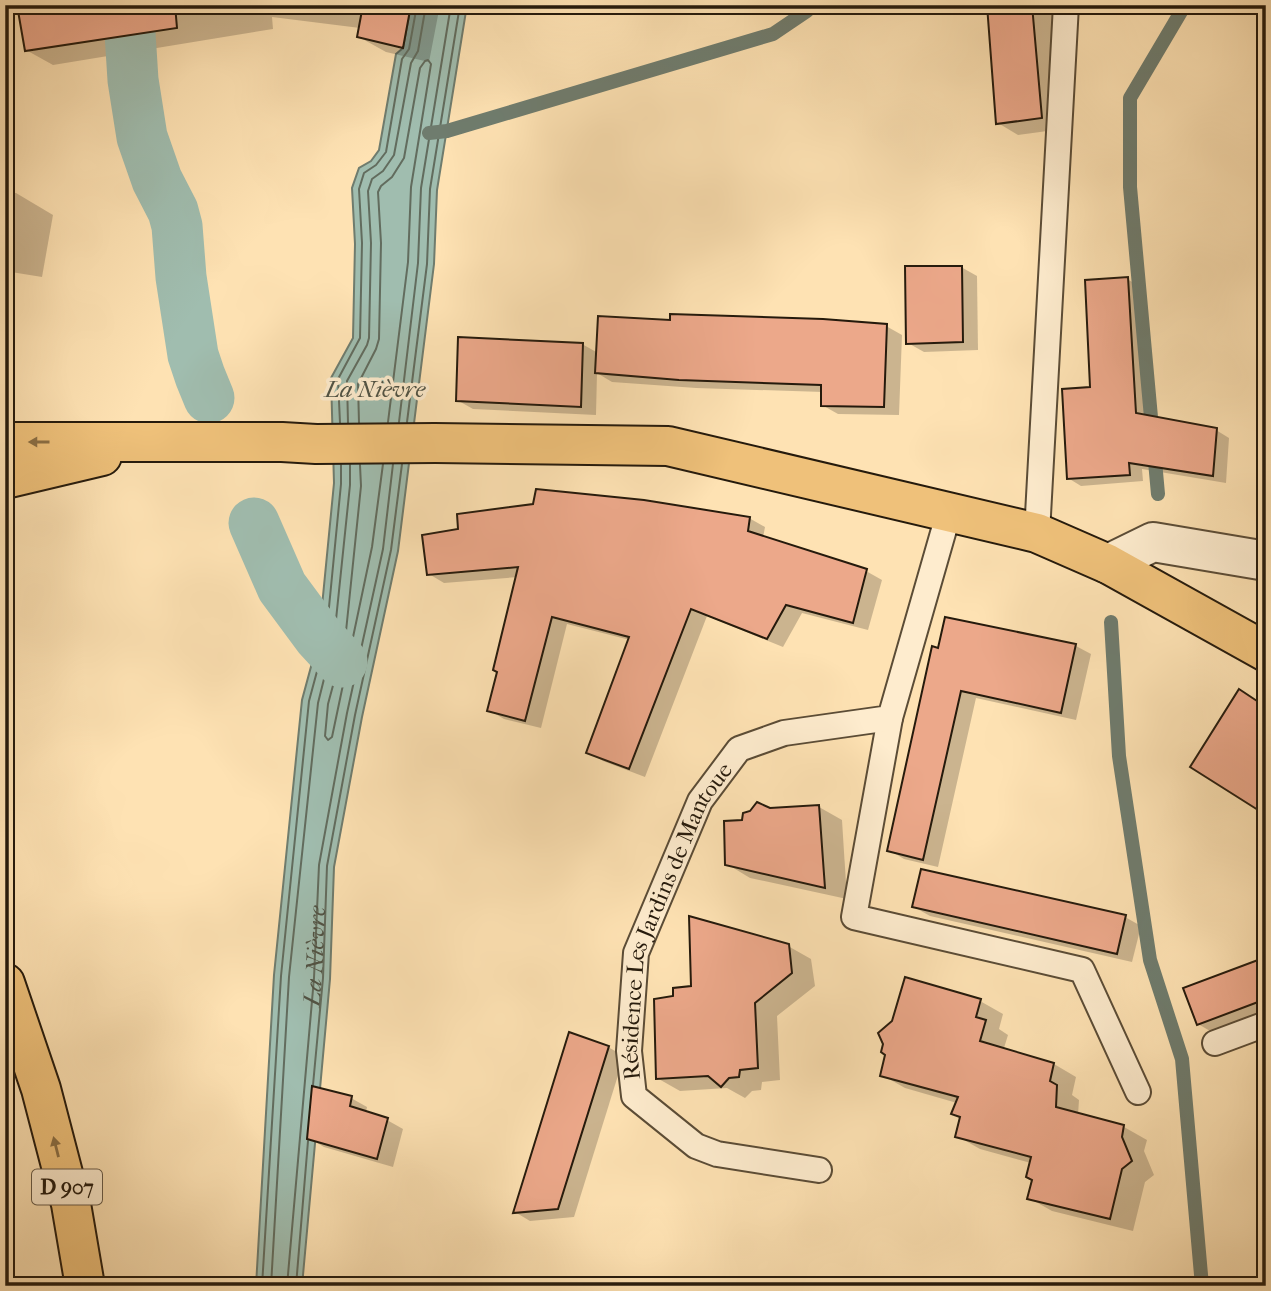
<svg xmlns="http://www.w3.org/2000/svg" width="1271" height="1291" viewBox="0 0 1271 1291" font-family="'IM FELL French Canon',serif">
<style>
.water{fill:#a0bdaf;stroke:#6f7c6e;stroke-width:2}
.shadow{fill:#0003}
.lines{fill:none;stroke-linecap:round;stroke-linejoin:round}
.shore{stroke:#626c5e;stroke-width:2}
.stream{stroke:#6f7c6e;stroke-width:14}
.canal{stroke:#a0bdaf;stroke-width:51}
.building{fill:#eca88a;stroke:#251a0c;stroke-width:2}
.service-casing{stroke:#5b4c36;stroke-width:28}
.minor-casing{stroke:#5b4c36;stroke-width:42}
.primary-casing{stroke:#251a0c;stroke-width:42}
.service{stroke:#feecce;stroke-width:24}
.minor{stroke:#feecce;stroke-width:38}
.primary{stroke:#efc17a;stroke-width:38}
.oneway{fill:#8a6e43}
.labels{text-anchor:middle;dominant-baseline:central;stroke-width:7;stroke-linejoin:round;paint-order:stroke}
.shield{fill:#feecce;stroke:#665946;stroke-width:2}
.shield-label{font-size:21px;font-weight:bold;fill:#251a0c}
.street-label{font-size:23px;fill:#251a0c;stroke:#feecce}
.water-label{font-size:24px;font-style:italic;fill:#505345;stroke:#feecce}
</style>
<rect width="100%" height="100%" fill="#fee2b3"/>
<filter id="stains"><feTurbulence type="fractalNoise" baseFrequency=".00286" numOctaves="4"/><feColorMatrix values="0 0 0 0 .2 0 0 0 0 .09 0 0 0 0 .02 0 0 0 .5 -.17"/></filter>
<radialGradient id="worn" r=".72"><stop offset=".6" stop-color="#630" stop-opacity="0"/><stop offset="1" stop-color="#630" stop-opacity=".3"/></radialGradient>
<polygon class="water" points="411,5 467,5 437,190 434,264 398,551 362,717 334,867 330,979 302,1286 256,1286 274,975 302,700 319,637 334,483 331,378 353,338 355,244 352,188 359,168 371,161 379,150 396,54 403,48"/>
<g class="shadow">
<polygon points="19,5 440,5 429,62 386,52 359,37 360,28 272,17 273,29 53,65 26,50"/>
<polygon points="989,5 1051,5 1062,129 1018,135 998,123"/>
<polygon points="5,192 16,193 53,215 42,277 5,271"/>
<polygon points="961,267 977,276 978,350 924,352 908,343"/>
<polygon points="1127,279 1141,287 1149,417 1216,430 1229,438 1226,483 1142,469 1143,481 1081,486 1068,478 1092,388"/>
<polygon points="886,326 902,335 899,415 838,414 822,405 823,392 696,388 612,382 597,373 596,415 473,409 457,400 582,344 598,353"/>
<polygon points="749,518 765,527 763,538 866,571 882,580 868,630 802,613 783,647 707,616 645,777 603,761 588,752 630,640 567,624 541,728 504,719 489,710 518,577 444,583 429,574"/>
<polygon points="947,619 1076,646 1091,654 1076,720 976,698 938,867 904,859 889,850"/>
<polygon points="819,807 842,820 847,899 750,878 727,864 744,821 769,810"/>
<polygon points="914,907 1125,917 1141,926 1132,962 930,916"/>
<polygon points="788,946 811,959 815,986 777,1016 780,1080 762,1082 761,1090 752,1091 745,1098 727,1088 680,1091 657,1078 674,998 693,987"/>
<polygon points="1266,959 1266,1017 1217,1035 1198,1024"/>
<polygon points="980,1001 1003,1014 999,1029 1008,1035 1004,1048 1054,1064 1076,1077 1072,1095 1079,1100 1078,1115 1124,1127 1147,1140 1144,1151 1154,1175 1145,1182 1133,1231 1052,1211 1029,1198 1034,1180 1031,1163 980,1149 957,1136 961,1118 957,1103 905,1088 882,1075"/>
<polygon points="608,1047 624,1056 574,1217 530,1221 515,1212"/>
<polygon points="351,1098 367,1107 366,1113 387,1120 403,1129 393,1167 324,1147 309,1138"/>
<polygon points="1222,1282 1266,1283 1266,1286 1222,1286"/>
</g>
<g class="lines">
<g class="shore">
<polyline points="399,422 418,263 421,188 451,5"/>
<polyline points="407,422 427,264 430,189 460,5"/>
<polyline points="340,423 338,379 360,338 362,243 359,189 364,173 376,165 386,152 402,59 409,49 417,5"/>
<polyline points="348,423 347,381 367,345 369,338 371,243 368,191 372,179 383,171 394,155 411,63 418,51 426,5"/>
<polyline points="359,423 358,384 376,349 379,339 381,243 378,192 381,186 392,177 404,158 420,68 425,61 428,60 431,64 411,187 408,262 388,422"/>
<polyline points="360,465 361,486 345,641 328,704 325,736 328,740 332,737 372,547 383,464"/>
<polyline points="313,1085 323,978 327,866 355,715 391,550 402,464"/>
<polyline points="262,1286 281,976 309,701 326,638 341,484 341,465"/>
<polyline points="271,1286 289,977 318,703 334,639 350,485 350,465"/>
<path id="s1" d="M287,1286L314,978L319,865L347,713L383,549L393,464"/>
<polyline points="296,1286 308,1141"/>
</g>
<g class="stream">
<polyline points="429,133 447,131 773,34 807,11 808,5"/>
<polyline points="1158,494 1130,187 1130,98 1185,5"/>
<polyline points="1111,622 1119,756 1150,960 1182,1059 1202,1286"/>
</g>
<g class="canal">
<polyline points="130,33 133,80 142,137 157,180 173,211 177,226 181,277 193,355 200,376 209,398"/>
<polyline points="254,523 282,587 319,637 342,662"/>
</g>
</g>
<g class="building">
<polygon points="17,5 175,5 177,28 25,51"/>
<polygon points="363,5 411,5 403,48 357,37"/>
<polygon points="987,5 1032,5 1042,118 996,124"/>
<polygon points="905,266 962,266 963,342 906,344"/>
<polygon points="1128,277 1136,413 1217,428 1213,476 1129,463 1130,475 1067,479 1062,389 1090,387 1085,280"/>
<polygon points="670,314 823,319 887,324 884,407 821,406 821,385 679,380 595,373 598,316 670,320"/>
<polygon points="458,337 583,343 581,407 456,401"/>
<polygon points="536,489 644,500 750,517 748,531 867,569 853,623 786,605 767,639 691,609 629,769 586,753 629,637 552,617 525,721 487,711 497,672 493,670 518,567 427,575 422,535 458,529 457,514 533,504"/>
<polygon points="945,617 1076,644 1061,713 961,691 923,860 887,851 932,646 938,648"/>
<polygon points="1239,689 1266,707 1266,815 1190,767"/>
<polygon points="757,802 770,808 819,805 825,888 725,865 724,821 742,820 743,813 750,811"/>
<polygon points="921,869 1126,915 1117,954 912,907"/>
<polygon points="689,916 789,944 792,973 755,1003 758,1068 740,1070 739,1077 729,1078 721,1087 708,1076 656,1079 654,999 673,996 673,988 691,986"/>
<polygon points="1266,957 1266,999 1197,1025 1183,988"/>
<polygon points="905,977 981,999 976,1017 986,1020 980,1041 1054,1063 1050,1081 1057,1085 1056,1107 1124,1125 1122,1137 1132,1161 1122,1169 1110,1219 1027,1199 1032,1180 1026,1177 1031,1157 955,1137 960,1117 951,1114 958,1097 880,1076 885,1055 881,1052 883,1044 878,1033 892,1021"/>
<polygon points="569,1032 609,1046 558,1209 513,1213"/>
<polygon points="312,1086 352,1096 350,1106 388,1118 377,1159 307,1139"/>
</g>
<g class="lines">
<defs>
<g id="service">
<polyline points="1037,533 1066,5"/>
<polyline points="890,718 854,917 1082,970 1138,1092"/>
<polyline points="1215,1043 1266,1024"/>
<path id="s2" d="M819,1170L717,1154L696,1146L634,1096L629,1051L636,953L700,801L739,749L784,733L890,718L949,512"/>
</g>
<polyline id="minor" points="1108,564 1153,542 1266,561"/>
<g id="primary">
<polyline points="5,442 282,442 316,444 435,443 668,446 1037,533 1108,564 1266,652"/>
<polyline points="5,479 102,456"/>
<polyline points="5,983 41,1089 71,1204 85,1286"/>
</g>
</defs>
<use href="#service" class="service-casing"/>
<use href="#minor" class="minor-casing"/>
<use href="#primary" class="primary-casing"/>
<use href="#service" class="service"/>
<use href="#minor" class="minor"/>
<use href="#primary" class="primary"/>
</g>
<defs><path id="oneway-solid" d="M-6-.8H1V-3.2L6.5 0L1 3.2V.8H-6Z" transform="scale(1.75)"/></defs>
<g class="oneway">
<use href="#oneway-solid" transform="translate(39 442) rotate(-180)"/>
<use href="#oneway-solid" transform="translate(56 1147) rotate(-104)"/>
</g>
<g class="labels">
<rect class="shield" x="32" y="1169.5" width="70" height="35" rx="5"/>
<g class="shield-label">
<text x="67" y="1187">D 907</text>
</g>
<g class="street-label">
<text stroke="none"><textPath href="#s2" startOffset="390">Résidence Les Jardins de Mantoue</textPath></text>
</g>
<g class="water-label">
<text x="375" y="389">La Nièvre</text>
<text stroke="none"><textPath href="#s1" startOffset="331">La Nièvre</textPath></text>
</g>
</g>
<rect width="1271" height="1291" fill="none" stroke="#fee2b3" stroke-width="28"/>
<rect x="7" y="7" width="1257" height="1277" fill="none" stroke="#251a0c" stroke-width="3.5"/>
<rect x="14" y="14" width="1243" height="1263" fill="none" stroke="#251a0c" stroke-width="2"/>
<rect width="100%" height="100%" filter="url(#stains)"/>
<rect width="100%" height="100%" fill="url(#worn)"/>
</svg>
